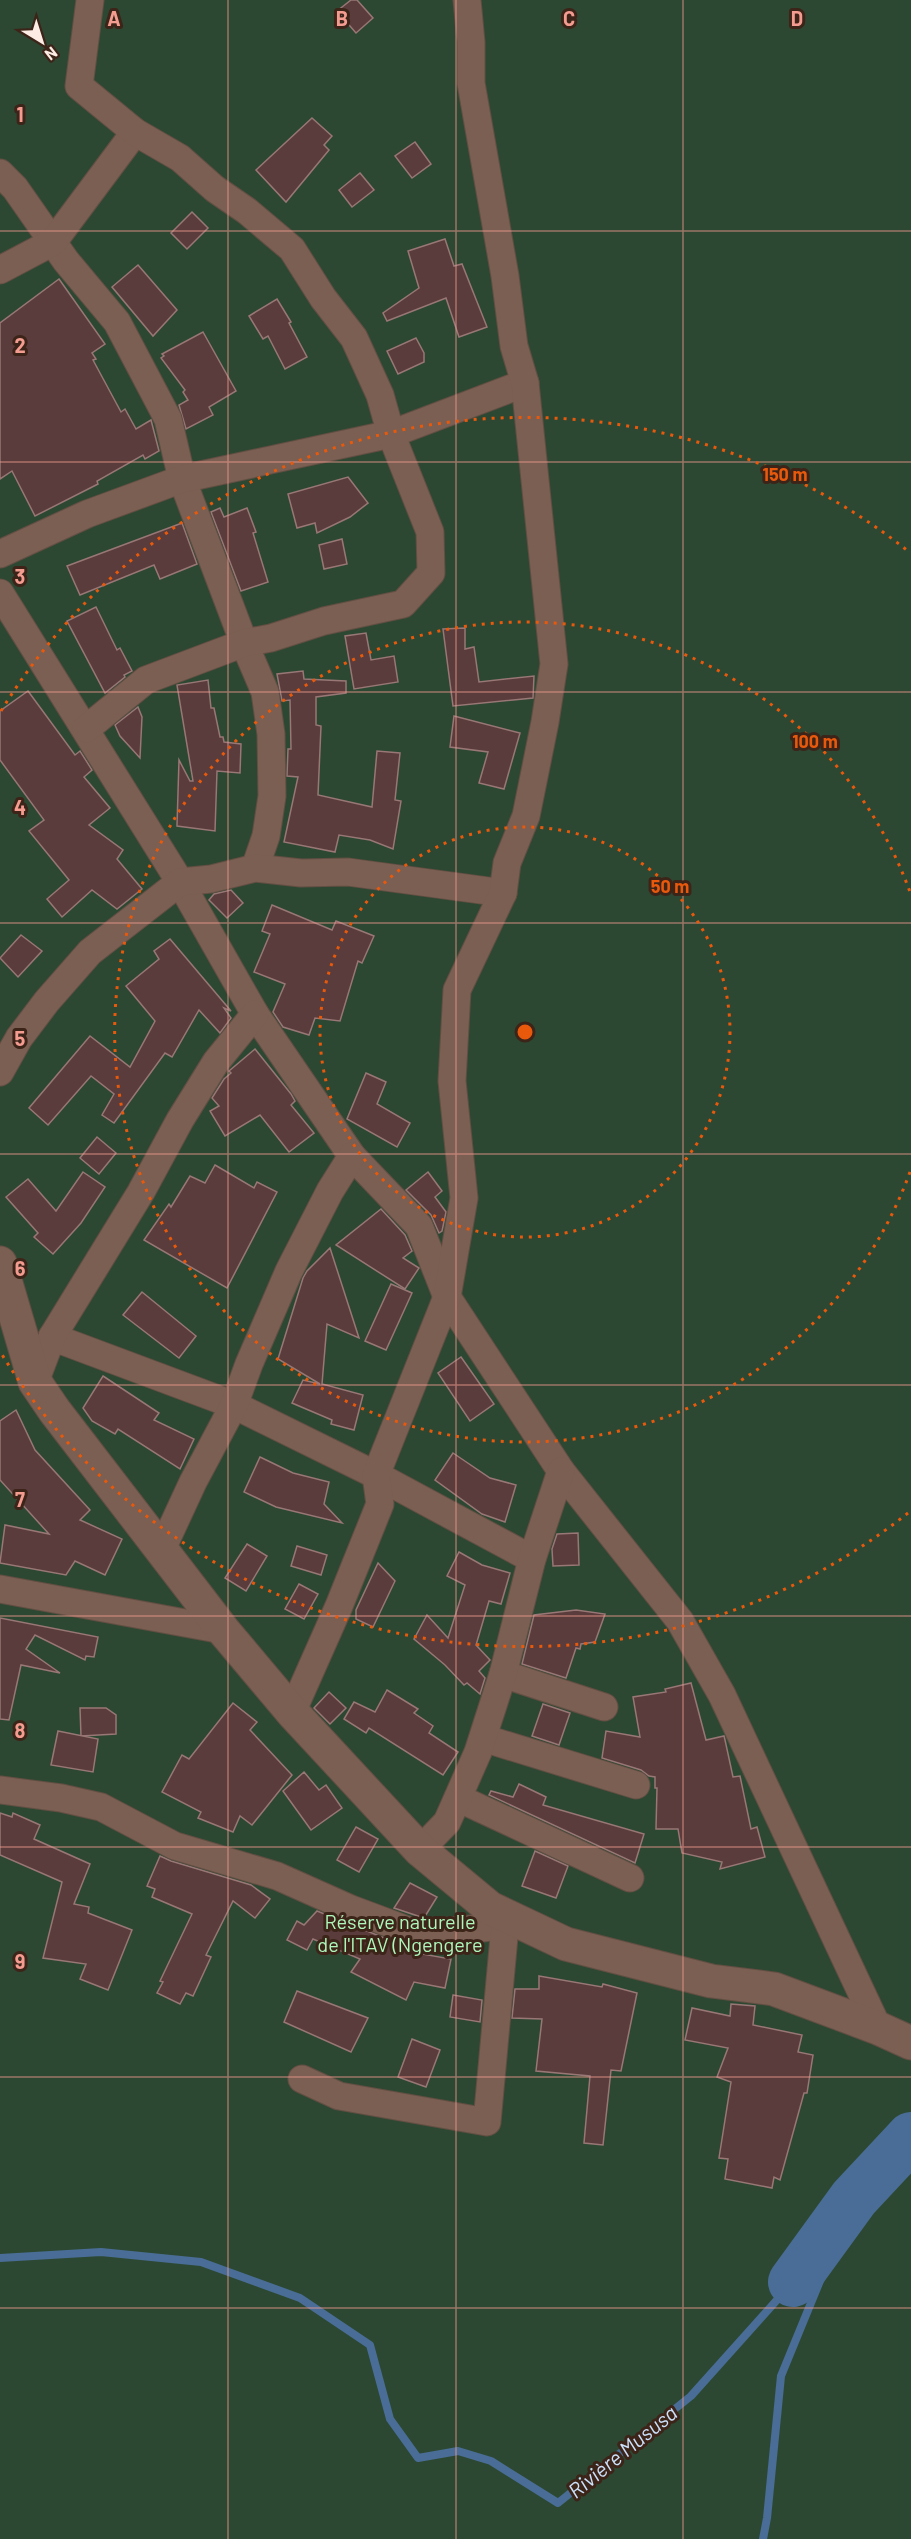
<svg xmlns="http://www.w3.org/2000/svg" width="911" height="2539" viewBox="0 0 911 2539" font-family="Barlow,sans-serif">
<style>
.green{fill:#2d4832}
.lines{fill:none;stroke-linecap:round;stroke-linejoin:round}
.stream{stroke:#496d96;stroke-width:8}
.river{stroke:#496d96;stroke-width:50}
.building{fill:#593c3b;stroke:#987776;stroke-width:1.5}
.minor-casing{stroke:#624e43;stroke-width:29}
.tertiary-casing{stroke:#624e43;stroke-width:35}
.minor{stroke:#7a5f52;stroke-width:27}
.tertiary{stroke:#7a5f52;stroke-width:33}
.grid{fill:none;stroke:#f59c91;stroke-width:1.5;stroke-opacity:0.55}
.ring{fill:none;stroke:#e8590c;stroke-width:3;stroke-dasharray:3 6}
.labels{text-anchor:middle;dominant-baseline:central;stroke-width:6;stroke-linejoin:round;paint-order:stroke}
.park-label{font-size:20px;fill:#aef6ba;stroke:#3c2419}
.water-label{font-size:21px;font-style:italic;fill:#cce2fc;stroke:#3c2419}
.grid-label{font-size:20px;text-anchor:middle;font-weight:bold;fill:#f59c91;stroke:#3c2419;stroke-width:6;stroke-linejoin:round;paint-order:stroke}
.centre{fill:#e8590c;stroke:#3c2419;stroke-width:3}
.ring-label{font-size:18px;text-anchor:middle;font-weight:bold;fill:#e8590c;stroke:#3c2419;stroke-width:6;stroke-linejoin:round;paint-order:stroke}
</style>
<rect width="100%" height="100%" fill="#472e23"/>
<rect class="green" x="0" y="0" width="911" height="2539"/>
<g class="lines">
<g class="stream">
<polyline points="0,2258 101,2252 201,2262 300,2298 370,2345 390,2419 418,2458 458,2451 491,2461 558,2503 691,2396 793,2282"/>
<polyline points="763,2539 767,2518 781,2376 854,2198"/>
</g>
<polyline class="river" points="793,2282 854,2198 911,2137"/>
</g>
<g class="building">
<polygon points="351,0 357,0 373,18 356,33 337,11"/>
<polygon points="312,118 332,136 324,145 329,150 286,202 256,170"/>
<polygon points="415,142 431,164 412,178 395,156"/>
<polygon points="360,173 374,190 352,207 339,190"/>
<polygon points="192,212 208,228 187,249 171,233"/>
<polygon points="445,239 454,266 462,264 487,327 459,337 446,298 387,321 383,313 419,288 408,251"/>
<polygon points="138,265 177,310 153,336 112,287"/>
<polygon points="59,279 105,344 92,353 96,359 93,360 121,412 125,409 136,429 151,420 159,451 145,459 143,455 97,481 98,484 35,516 12,471 0,479 0,323"/>
<polygon points="277,299 291,322 289,323 307,357 285,369 268,336 263,339 249,316"/>
<polygon points="203,332 236,391 209,407 213,415 186,429 179,405 188,400 183,392 185,390 161,358 164,356 162,354"/>
<polygon points="416,338 424,353 424,362 398,374 387,351"/>
<polygon points="348,477 368,503 350,517 317,533 315,523 297,528 288,494"/>
<polygon points="220,508 224,517 247,508 256,532 253,533 268,582 241,591 211,512"/>
<polygon points="182,523 197,564 160,579 154,565 80,595 67,566"/>
<polygon points="342,539 347,564 324,569 319,545"/>
<polygon points="96,607 117,650 120,648 132,671 124,675 125,677 105,693 67,621"/>
<polygon points="465,628 465,649 474,647 479,682 534,676 533,698 453,706 443,629"/>
<polygon points="366,633 371,660 394,656 398,682 354,689 345,636"/>
<polygon points="303,671 304,679 346,681 346,693 316,697 316,725 321,726 318,795 372,807 377,751 400,753 395,800 401,801 393,849 370,840 339,835 335,852 284,842 298,777 287,776 288,749 291,749 290,700 282,701 277,674"/>
<polygon points="208,680 211,708 214,708 220,737 223,737 224,742 241,744 240,773 217,771 215,831 177,826 179,760 190,781 193,781 177,685"/>
<polygon points="28,691 75,755 80,751 92,770 84,777 110,808 89,825 123,850 117,859 142,889 117,909 92,890 62,917 47,899 69,880 29,831 44,820 0,760 0,711"/>
<polygon points="138,707 142,717 140,758 120,736 115,725"/>
<polygon points="454,716 520,733 504,789 479,783 488,752 450,747"/>
<polygon points="231,890 243,903 227,918 209,900 214,894"/>
<polygon points="272,905 332,930 336,921 374,936 362,963 358,961 340,1021 315,1018 309,1035 283,1027 273,1012 285,984 254,972 270,934 262,931"/>
<polygon points="21,935 42,951 18,977 0,958"/>
<polygon points="170,939 231,1011 224,1008 231,1018 220,1033 199,1010 172,1057 165,1053 114,1123 102,1115 114,1094 91,1076 48,1125 29,1108 90,1036 130,1067 155,1021 126,986 159,959 154,951"/>
<polygon points="255,1049 291,1094 295,1101 291,1105 314,1133 289,1152 260,1115 225,1136 210,1111 219,1106 212,1098 224,1079 231,1073 229,1071"/>
<polygon points="366,1073 386,1082 377,1104 410,1123 397,1147 347,1119"/>
<polygon points="97,1137 116,1153 99,1174 80,1158"/>
<polygon points="215,1165 254,1188 257,1182 277,1192 227,1288 144,1240 169,1204 171,1207 190,1176 205,1183"/>
<polygon points="83,1172 105,1187 81,1223 53,1254 34,1237 38,1233 6,1197 28,1179 56,1211"/>
<polygon points="428,1172 442,1191 435,1197 446,1212 442,1231 439,1233 431,1215 406,1190"/>
<polygon points="381,1209 405,1235 412,1251 403,1258 419,1268 405,1289 336,1245"/>
<polygon points="330,1248 359,1338 327,1324 322,1384 363,1395 354,1430 331,1424 332,1420 292,1403 303,1380 320,1384 278,1359 303,1278 307,1271"/>
<polygon points="391,1284 412,1293 386,1350 365,1341"/>
<polygon points="142,1292 196,1336 179,1358 123,1315"/>
<polygon points="461,1357 494,1404 470,1421 438,1373"/>
<polygon points="103,1376 159,1413 154,1420 194,1439 180,1469 118,1429 115,1434 92,1421 83,1408"/>
<polygon points="16,1410 35,1450 90,1510 80,1520 122,1539 105,1575 75,1561 66,1575 0,1563 5,1525 49,1534 0,1480 0,1421"/>
<polygon points="453,1453 490,1478 516,1485 505,1522 482,1514 435,1480"/>
<polygon points="260,1457 293,1473 329,1482 324,1504 342,1523 276,1507 244,1492"/>
<polygon points="578,1533 579,1565 553,1566 552,1549 557,1534"/>
<polygon points="247,1544 267,1556 246,1591 225,1578"/>
<polygon points="297,1546 327,1555 321,1575 291,1566"/>
<polygon points="459,1552 482,1565 510,1573 501,1604 489,1601 476,1645 490,1660 479,1671 485,1678 480,1694 467,1683 464,1685 445,1665 414,1639 427,1615 448,1638 465,1585 447,1576"/>
<polygon points="378,1563 395,1581 373,1627 356,1619 356,1610"/>
<polygon points="299,1584 318,1594 304,1619 285,1609"/>
<polygon points="576,1610 605,1614 595,1642 581,1644 580,1649 576,1648 566,1678 522,1664 534,1615"/>
<polygon points="0,1618 98,1637 94,1657 86,1656 85,1660 35,1635 26,1649 60,1673 21,1665 9,1720 0,1719"/>
<polygon points="691,1683 706,1740 724,1736 725,1740 733,1777 740,1776 751,1829 757,1827 765,1857 720,1869 722,1862 682,1853 678,1829 656,1829 657,1788 655,1788 655,1777 649,1776 641,1770 602,1758 606,1731 640,1737 633,1697 666,1692 665,1689"/>
<polygon points="387,1690 418,1709 414,1713 433,1726 429,1733 458,1752 443,1775 369,1728 366,1733 344,1719 354,1702 375,1712"/>
<polygon points="329,1692 346,1708 330,1724 314,1708"/>
<polygon points="233,1703 257,1722 250,1730 292,1775 252,1825 240,1816 233,1832 198,1818 201,1812 162,1792 182,1755 189,1759"/>
<polygon points="543,1704 570,1713 559,1745 532,1736"/>
<polygon points="80,1708 106,1708 116,1715 116,1734 81,1736"/>
<polygon points="58,1731 98,1739 93,1772 51,1765"/>
<polygon points="304,1772 319,1790 326,1785 342,1808 311,1830 283,1791"/>
<polygon points="519,1784 546,1797 543,1805 644,1834 635,1863 489,1795 491,1791 513,1797"/>
<polygon points="0,1813 12,1817 13,1813 40,1825 34,1839 90,1864 74,1904 89,1907 88,1913 132,1930 108,1990 80,1979 86,1964 43,1958 62,1882 0,1855"/>
<polygon points="356,1827 378,1839 359,1872 337,1860"/>
<polygon points="535,1851 568,1866 556,1898 522,1886"/>
<polygon points="160,1856 171,1861 251,1885 270,1899 255,1918 233,1901 206,1955 211,1957 193,1996 186,1993 180,2004 157,1993 163,1982 160,1981 192,1914 152,1897 155,1889 147,1886"/>
<polygon points="410,1883 437,1897 424,1918 394,1908"/>
<polygon points="317,1911 407,1947 405,1951 451,1959 445,1988 414,1982 406,2000 351,1972 360,1959 313,1939 307,1950 287,1940 297,1921 304,1925"/>
<polygon points="539,1976 602,1987 603,1984 637,1993 621,2071 611,2070 603,2145 584,2143 590,2076 536,2071 542,2019 512,2018 515,1989 539,1989"/>
<polygon points="297,1991 368,2018 351,2052 284,2022"/>
<polygon points="453,1995 482,2000 480,2022 450,2017"/>
<polygon points="731,2004 755,2006 753,2025 802,2035 798,2052 813,2055 807,2093 804,2093 780,2180 774,2177 772,2188 725,2179 728,2159 719,2158 731,2082 717,2077 728,2048 685,2040 692,2008 730,2016"/>
<polygon points="412,2039 440,2050 426,2087 398,2077"/>
</g>
<g class="lines">
<defs>
<g id="minor">
<polyline points="0,173 15,188 66,261 117,322 168,419 182,479 244,643 265,692 271,734 272,796 266,836 255,868"/>
<polyline points="0,270 53,242 135,132"/>
<polyline points="0,554 87,514 182,479 391,434 525,383"/>
<polyline points="0,593 180,882 255,1014 352,1156 419,1226 447,1297 561,1471 680,1621 722,1695 878,2028"/>
<polyline points="86,729 146,680 244,643 271,638 324,621 403,604 431,573 430,532 391,434 380,395 354,338 323,298 292,249 247,211 215,189 180,158 135,132 79,86 90,0"/>
<polyline points="0,1072 19,1038 47,1001 90,952 180,882 211,879 255,868 301,873 348,872 503,893"/>
<polyline points="52,1337 234,1405 376,1475 532,1559"/>
<polyline points="35,1382 52,1337 141,1192 180,1120 216,1062 255,1014"/>
<polyline points="162,1549 193,1482 234,1405 249,1364 289,1271 330,1191 352,1156"/>
<polyline points="0,1589 223,1630"/>
<polyline points="503,1674 604,1707"/>
<polyline points="292,1712 339,1606 380,1504 376,1475 447,1297 464,1198 452,1081 457,990 503,893 507,863 526,816 545,722 554,664 525,383 514,346 505,276 471,83 471,42 467,0"/>
<polyline points="483,1738 636,1785"/>
<polyline points="0,1790 61,1798 101,1807 175,1846 277,1876 351,1909 418,1934 524,1924"/>
<polyline points="458,1798 630,1878"/>
<polyline points="420,1850 447,1822 478,1752 503,1674 532,1559 561,1471"/>
<polyline points="302,2079 339,2096 487,2122 505,1926"/>
</g>
<polyline id="tertiary" points="0,1263 35,1382 54,1410 223,1630 292,1712 420,1850 490,1908 566,1944 711,1981 774,1989 878,2028 911,2043"/>
</defs>
<use href="#minor" class="minor-casing"/>
<use href="#tertiary" class="tertiary-casing"/>
<use href="#minor" class="minor"/>
<use href="#tertiary" class="tertiary"/>
</g>
<path class="grid" d="M228,0V2539M456,0V2539M683,0V2539M0,231H911M0,462H911M0,692H911M0,923H911M0,1154H911M0,1385H911M0,1616H911M0,1847H911M0,2077H911M0,2308H911"/>
<g class="ring">
<circle cx="525" cy="1032" r="205"/>
<path d="M910 1172A410 410 0 1 1 910 892"/>
<path d="M908 1513A615 615 0 0 1 1 1353M1 711A615 615 0 0 1 908 551"/>
</g>
<g class="labels">
<g class="park-label">
<text x="400" y="1921">Réserve naturelle<tspan x="400" dy="23">de l'ITAV (Ngengere</tspan></text>
</g>
<g class="water-label">
<text transform="translate(622 2451) rotate(-39)">Rivière Mususa</text>
</g>
</g>
<g class="grid-label">
<text x="114" y="26">A</text>
<text x="342" y="26">B</text>
<text x="569" y="26">C</text>
<text x="797" y="26">D</text>
<text x="20" y="122">1</text>
<text x="20" y="353">2</text>
<text x="20" y="584">3</text>
<text x="20" y="815">4</text>
<text x="20" y="1046">5</text>
<text x="20" y="1276">6</text>
<text x="20" y="1507">7</text>
<text x="20" y="1738">8</text>
<text x="20" y="1969">9</text>
</g>
<circle cx="525" cy="1032" r="9" class="centre"/>
<g class="ring-label">
<text x="785" y="481">150 m</text>
<text x="815" y="748">100 m</text>
<text x="670" y="893">50 m</text>
</g>
<g transform="translate(42 42) rotate(142)" stroke="#3c2419" stroke-width="4.5" paint-order="stroke">
<path d="M0-4.5L10 22L0 15L-10 22Z" fill="#fcece4"/>
<text y="-9" font-size="16" font-weight="bold" text-anchor="middle" fill="#fcece4">N</text>
</g>
</svg>
